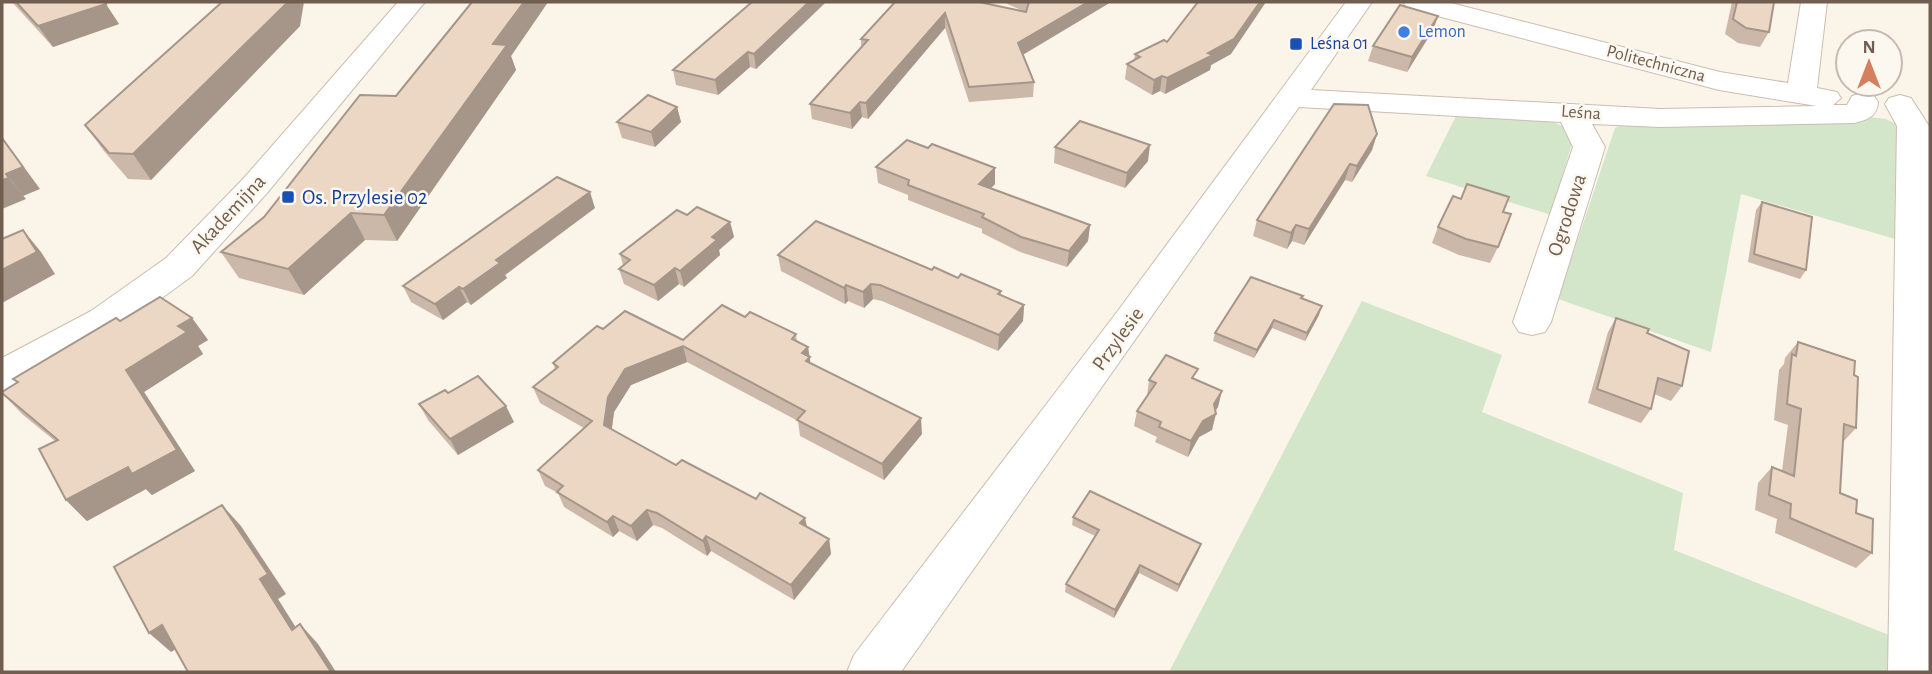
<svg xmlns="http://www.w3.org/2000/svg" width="1932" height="674" viewBox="0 0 1932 674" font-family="'Alegreya Sans',sans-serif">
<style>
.green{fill:#d3e6c9}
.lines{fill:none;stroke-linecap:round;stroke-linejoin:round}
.minor-casing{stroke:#cbbdb0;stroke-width:2}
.minor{fill:#fff;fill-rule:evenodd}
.wall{fill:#cbb8a9}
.shaded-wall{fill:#a59689}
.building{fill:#ecd6c4;stroke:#a59689;stroke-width:2}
.shop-dot{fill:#3f7fe0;stroke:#fdf8ef;stroke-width:2.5}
.transit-dot{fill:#1a4fb4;stroke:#fdf8ef;stroke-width:2.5}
.labels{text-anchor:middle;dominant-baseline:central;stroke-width:5;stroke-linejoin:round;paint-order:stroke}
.far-shop-label{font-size:18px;fill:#366cbe;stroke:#fdf8ef;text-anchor:start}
.far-transit-label{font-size:18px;fill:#164399;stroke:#fdf8ef;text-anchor:start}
.far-street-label{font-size:18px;fill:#715e50;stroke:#fdf8ef}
.transit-label{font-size:21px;fill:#164399;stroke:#fdf8ef;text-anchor:start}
.street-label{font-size:21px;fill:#715e50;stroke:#fdf8ef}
</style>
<rect width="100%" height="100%" fill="#faf4e9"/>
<g class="green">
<path d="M1459,110C1489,113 1556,111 1574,136L1551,215L1426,176Z"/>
<polygon points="1869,117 1886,119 1898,125 1895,239 1741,194 1711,352 1558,299 1615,128 1631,121"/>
<polygon points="1362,301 1502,355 1482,412 1683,493 1674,550 1889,635 1887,672 1169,672"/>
</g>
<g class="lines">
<defs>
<g id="minor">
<polygon points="398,2 425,2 267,193 192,276 117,331 16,386 2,391 2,358 91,311 166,258 243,179"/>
<path d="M1346,2H1372L1311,90L1661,109L1817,106L1719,90L1407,8L1403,2H1447L1720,72L1788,83L1801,2H1827L1817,88L1837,92L1841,98L1833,105H1847L1852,96L1863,93L1874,96L1878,102C1877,117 1867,120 1854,123L1661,127L1592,124L1605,147L1551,322L1545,332L1532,335L1519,332L1513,322L1573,147L1561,122L1299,107L901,672H847L854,655L1114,316Z"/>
<polygon points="1900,95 1911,98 1929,126 1930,672 1888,672 1897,126 1885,104 1889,98"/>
</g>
</defs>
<use href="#minor" class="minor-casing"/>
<use href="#minor" class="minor"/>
</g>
<g class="wall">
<polygon points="12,2 104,2 119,24 53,47"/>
<polygon points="472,2 548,2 511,56 516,70 397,241 365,240 304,295 239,278 221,252 264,217 396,96"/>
<polygon points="752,2 826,2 756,69 750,67 718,95 676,85 673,70"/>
<polygon points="895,2 1023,11 1003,2 1111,2 1023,55 1034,82 1033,97 969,102 945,28 868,119 862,117 852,129 812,119 810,104 861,48 861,39"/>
<polygon points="1732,2 1774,2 1769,32 1760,47 1738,43 1725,34"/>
<polygon points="1438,16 1433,30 1407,72 1368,61 1373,46"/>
<polygon points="300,26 151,180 128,179 104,151 85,125"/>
<polygon points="1167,42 1231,54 1211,65 1210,70 1165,94 1160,91 1152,95 1125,79 1127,64 1134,60 1135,54"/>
<polygon points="677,107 681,122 655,147 622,138 617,122"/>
<polygon points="1377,134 1372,150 1352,182 1345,180 1304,245 1292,241 1287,249 1253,236 1257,220"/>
<polygon points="1055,147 1148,161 1125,188 1054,163"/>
<polygon points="928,148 995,168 995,184 991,188 1090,225 1088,241 1067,267 1020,252 982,233 982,229 908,200 908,195 878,183 876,167"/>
<polygon points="1762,202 1806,270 1800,279 1748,262 1756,210"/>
<polygon points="595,208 505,275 507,278 471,305 467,302 443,320 411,302 403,286"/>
<polygon points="1503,212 1498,247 1490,263 1459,255 1432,243 1438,227"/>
<polygon points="687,215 730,222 734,237 719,250 720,255 684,287 679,284 658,301 624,284 619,269 623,265 620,254"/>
<polygon points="778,255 932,270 1001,291 1001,296 1024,305 1023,321 998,351 882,301 873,299 864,308 848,301 845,304 781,271"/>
<polygon points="1302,299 1319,315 1305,341 1272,328 1254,358 1213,341 1215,333"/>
<polygon points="745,317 796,334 797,342 808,347 810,363 922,434 884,480 800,436 798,421 687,362 631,385 614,412 612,429 676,465 805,518 807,527 829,539 831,554 794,600 711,551 707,556 662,528 653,525 637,541 619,531 613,537 564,507 558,493 545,486 538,470 584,428 540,403 533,387 555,369 553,363 603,329 683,340"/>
<polygon points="192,318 208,340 198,346 203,354 144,392 195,471 152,495 146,489 87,521 66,500 55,441 22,414 2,393 17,383 13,379 120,321"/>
<polygon points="1616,318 1647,333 1682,386 1671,401 1654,394 1651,409 1641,423 1588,403 1608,332"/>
<polygon points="1798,342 1854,375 1856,428 1843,442 1840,493 1856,513 1872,553 1856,568 1775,533 1777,519 1755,510 1758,483 1772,467 1782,471 1788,425 1774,420 1779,370 1784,364 1785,358"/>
<polygon points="1149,380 1196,380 1218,407 1215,411 1212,430 1199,437 1188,457 1155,442 1157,437 1134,426 1137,411 1147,396"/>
<polygon points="448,393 514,422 458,455 428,420 419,404"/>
<polygon points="1073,517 1201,544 1198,552 1177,592 1139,573 1114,618 1065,592 1066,584 1095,536 1072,525"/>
</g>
<g class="shaded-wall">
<polygon points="288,2 304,2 300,26 151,180 133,154"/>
<polygon points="524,2 548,2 511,56 516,70 397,241 384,215 493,44"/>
<polygon points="809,2 826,2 756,69 754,54"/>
<polygon points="1088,2 1111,2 1017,58 1018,43"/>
<polygon points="1260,2 1266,2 1231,54 1211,65 1210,70 1165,94 1167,78"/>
<polygon points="106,4 119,24 53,47 38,26"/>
<polygon points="945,13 945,28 868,119 866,103"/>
<polygon points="1438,16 1433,30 1407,72 1412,57"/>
<polygon points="748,52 750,67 718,95 715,80"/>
<polygon points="1162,76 1160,91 1152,95 1154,80"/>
<polygon points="860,102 862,117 852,129 850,113"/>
<polygon points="677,107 681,122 655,147 651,132"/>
<polygon points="1377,134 1372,150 1352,182 1357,166"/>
<polygon points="2,137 40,189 23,196 6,174"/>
<polygon points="1150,145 1148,161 1125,188 1127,173"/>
<polygon points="1350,164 1345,180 1304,245 1309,229"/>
<polygon points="995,168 995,184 979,200 979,184"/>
<polygon points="9,178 26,199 2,209 2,180"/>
<polygon points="590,192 595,208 505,275 507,278 471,305 463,289 496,260"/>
<polygon points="351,213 365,240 304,295 288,269"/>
<polygon points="730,222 734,237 719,250 720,255 684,287 680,271 712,237"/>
<polygon points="1090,225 1088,241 1067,267 1069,251"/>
<polygon points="1296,225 1292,241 1287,249 1291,233"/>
<polygon points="23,230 41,252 55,274 2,303 2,270"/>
<polygon points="675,268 679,284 658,301 654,285"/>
<polygon points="871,284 873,299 864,308 863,292"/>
<polygon points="846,285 848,301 845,304 844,288"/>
<polygon points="459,287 467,302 443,320 435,304"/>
<polygon points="1024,305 1023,321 998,351 999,335"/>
<polygon points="1322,306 1319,315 1305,341 1307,333"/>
<polygon points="192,318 208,340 198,346 203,354 144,392 195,471 152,495 146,489 87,521 66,500 126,370 178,326"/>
<polygon points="1274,320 1272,328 1254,358 1257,350"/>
<polygon points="683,346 687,362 631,385 614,412 610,441 604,425 608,397 625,369"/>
<polygon points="808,347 812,373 802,353"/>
<polygon points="1222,391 1218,407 1212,416 1216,414 1212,430 1199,437 1188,457 1191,441"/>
<polygon points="506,406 514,422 458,455 450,439"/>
<polygon points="921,418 922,434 884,480 882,464"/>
<polygon points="222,505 241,526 286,594 278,599 310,650 292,630 260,579"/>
<polygon points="647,510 653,525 637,541 631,526"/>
<polygon points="613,516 619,531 613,537 607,522"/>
<polygon points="805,518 808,533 800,523"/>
<polygon points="706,536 711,551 707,556 703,541"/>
<polygon points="829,539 831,554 794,600 791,585"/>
<polygon points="1201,544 1198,552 1177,592 1179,585"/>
<polygon points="1140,565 1139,573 1114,618 1115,610"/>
<polygon points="300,624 318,644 336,672 331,672"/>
<polygon points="162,625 183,645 171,652 149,633"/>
</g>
<g class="building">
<polygon points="16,2 104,2 106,4 38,26"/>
<polygon points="222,2 288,2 133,154 109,153 85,125"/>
<polygon points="472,2 524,2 493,44 507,45 384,215 351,213 288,269 221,252 264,217 360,95 396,96"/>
<polygon points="752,2 809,2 754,54 748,52 715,80 673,70"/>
<polygon points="895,2 979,2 1026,12 1029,2 1088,2 1018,43 1034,82 969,87 945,13 866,103 860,102 850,113 810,104 868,40 861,39"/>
<polygon points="1198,2 1260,2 1234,39 1208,53 1213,55 1167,78 1162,76 1154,80 1127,64 1140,57 1135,54 1164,40 1167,42"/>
<polygon points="1737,2 1774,2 1769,32 1746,28 1733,19"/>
<polygon points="1400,5 1438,16 1412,57 1373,46"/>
<polygon points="648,95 677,107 651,132 617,122"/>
<polygon points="1334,104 1368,105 1377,134 1357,166 1350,164 1309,229 1296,225 1291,233 1257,220"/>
<polygon points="1080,121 1150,145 1127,173 1055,147"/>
<polygon points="2,138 23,167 6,174 9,178 2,180"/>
<polygon points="907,140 928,148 932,144 995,168 979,184 1090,225 1069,251 1021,237 982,217 984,214 908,185 909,180 876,167"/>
<polygon points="557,177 590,192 496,260 500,263 463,289 459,287 435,304 403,286"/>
<polygon points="1467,184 1509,197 1503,212 1511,214 1498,247 1466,239 1438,227 1453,196 1461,199"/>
<polygon points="1762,202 1812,217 1806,270 1754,254"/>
<polygon points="697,207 730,222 712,237 717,240 680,271 675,268 654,285 619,269 630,260 620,254 677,210 687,215"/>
<polygon points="816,221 932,270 934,267 958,278 961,274 1001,291 998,294 1024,305 999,335 880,285 871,284 863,292 846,285 844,288 778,255"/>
<polygon points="23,230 37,252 2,270 2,239"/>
<polygon points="1251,277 1303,296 1301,298 1322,306 1307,333 1274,320 1257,350 1215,333"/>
<polygon points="160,297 192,318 178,326 187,332 126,370 177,450 132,474 128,467 66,500 39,449 58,440 2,393 2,392 18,382 13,379 116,318 120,321"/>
<polygon points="722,305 745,317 750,312 796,334 792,339 808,347 802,353 810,357 806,361 921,418 882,464 797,420 805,411 683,346 625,369 608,397 604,425 676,465 682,460 756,499 760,493 805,518 800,523 829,539 791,585 706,536 703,541 657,513 647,510 631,526 613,516 607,522 557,492 563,486 538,470 592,421 533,387 558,367 553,363 597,326 603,329 625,311 683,340"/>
<polygon points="1616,318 1649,329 1647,333 1689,351 1682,386 1658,378 1651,409 1597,389"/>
<polygon points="1798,342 1855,361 1854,375 1858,377 1856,428 1844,424 1840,493 1857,500 1856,513 1873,519 1872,553 1790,518 1791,504 1769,495 1772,467 1794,476 1801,409 1787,404 1792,354 1796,356"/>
<polygon points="1166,355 1198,369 1192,378 1222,391 1214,404 1216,414 1203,421 1191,441 1159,427 1161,422 1137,411 1156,383 1149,380"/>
<polygon points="478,376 506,406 450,439 419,404 445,390 448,393"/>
<polygon points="1090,491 1201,544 1179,585 1140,565 1115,610 1066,584 1099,530 1073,517"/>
<polygon points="222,505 268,574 260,579 292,630 300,624 331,672 188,672 162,625 149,633 114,567"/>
</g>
<circle class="shop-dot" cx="1404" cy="32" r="7"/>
<g class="transit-dot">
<rect x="1289" y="37" width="14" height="14" rx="3.5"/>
<rect x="281" y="190" width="14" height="14" rx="3.5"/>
</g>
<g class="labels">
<g class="far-shop-label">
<text x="1418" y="32">Lemon</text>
</g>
<g class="far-transit-label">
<text x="1310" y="44">Leśna 01</text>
</g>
<g class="far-street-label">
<text transform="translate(1656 64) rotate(15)">Politechniczna</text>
<text transform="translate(1581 113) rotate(4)">Leśna</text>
</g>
<g class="transit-label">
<text x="302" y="197">Os. Przylesie 02</text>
</g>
<g class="street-label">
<text transform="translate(228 214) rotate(-47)">Akademijna</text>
<text transform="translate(1567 215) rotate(-72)">Ogrodowa</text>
<text transform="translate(1118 339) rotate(-54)">Przylesie</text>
</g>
</g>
<rect width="1932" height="674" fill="none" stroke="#715e50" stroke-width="7"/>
<g transform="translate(1869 63)"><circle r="33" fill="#fdf8ef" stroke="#c5baaf" stroke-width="2"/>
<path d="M0-5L12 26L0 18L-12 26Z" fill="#d47f5e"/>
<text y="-10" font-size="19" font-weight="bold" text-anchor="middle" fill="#715e50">N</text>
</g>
</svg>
